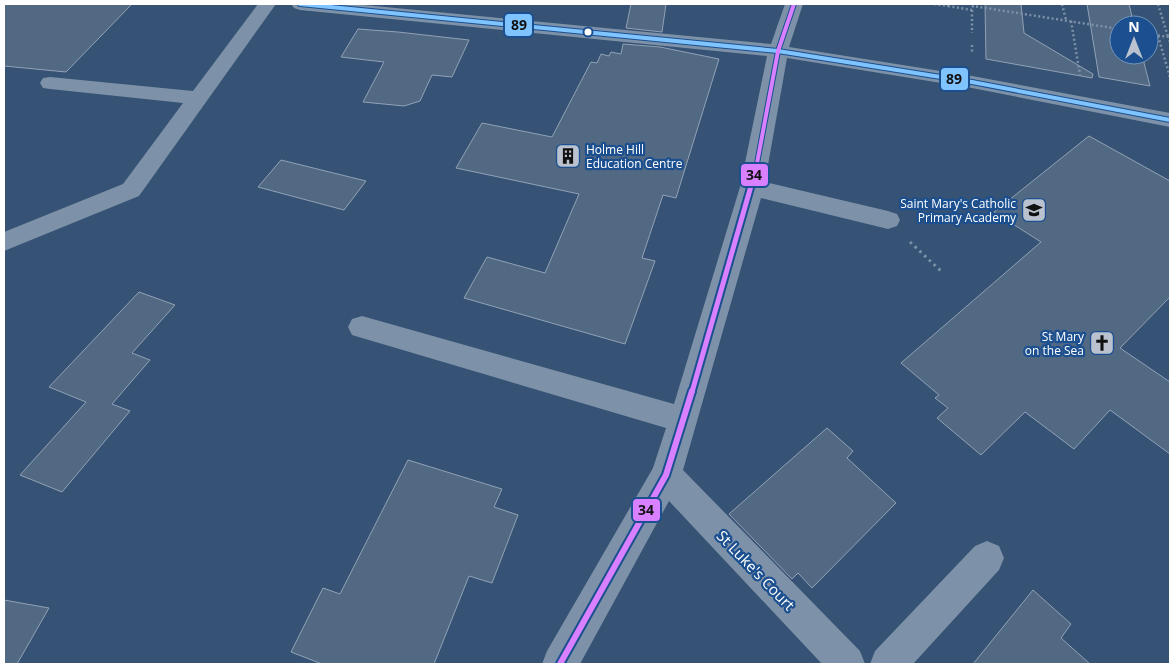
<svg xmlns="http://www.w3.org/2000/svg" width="1174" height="668" viewBox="0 0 1174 668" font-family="'Open Sans',sans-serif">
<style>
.building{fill:#526984;stroke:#92a2b6}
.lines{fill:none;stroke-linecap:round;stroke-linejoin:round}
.path-far1{stroke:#7d92a8;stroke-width:2.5;stroke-dasharray:2 2.5;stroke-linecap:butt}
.path{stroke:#7d92a8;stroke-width:3;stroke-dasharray:2.5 4;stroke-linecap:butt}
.minor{fill:#7d92a8;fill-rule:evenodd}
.bus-1-casing{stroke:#1b4f8f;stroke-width:6}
.bus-2-far2-casing{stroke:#1b4f8f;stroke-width:6}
.bus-2-far1-casing{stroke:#1b4f8f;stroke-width:9}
.bus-2-casing{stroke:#1b4f8f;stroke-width:10}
.bus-1{stroke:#80c4ff;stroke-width:4}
.bus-2-far2{stroke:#d880ff;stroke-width:4}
.bus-2-far1{stroke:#d880ff;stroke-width:5}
.bus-2{stroke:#d880ff;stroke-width:6}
.bus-dot{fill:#fff;stroke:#1b4f8f;stroke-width:2}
.labels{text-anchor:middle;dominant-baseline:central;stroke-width:4.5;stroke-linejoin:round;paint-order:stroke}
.poi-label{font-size:12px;fill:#fff;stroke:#1b4f8f;text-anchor:end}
.near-street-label{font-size:15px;fill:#fff;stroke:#1b4f8f}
.line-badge{stroke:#1b4f8f;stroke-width:2}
.pale-badge-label{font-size:14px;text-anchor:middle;font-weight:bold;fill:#111}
</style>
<rect width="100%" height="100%" fill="#365274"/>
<g class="building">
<polygon points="4,4 132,4 66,72 4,66"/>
<polygon points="631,4 666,4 662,32 626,28"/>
<polygon points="985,4 1021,4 1024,33 1093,74 1092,78 986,59"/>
<polygon points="1087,4 1129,4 1134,25 1119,25 1119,55 1142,55 1150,86 1099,77"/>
<polygon points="358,29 398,32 469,40 452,77 432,75 420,101 404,106 363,102 384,62 341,57"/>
<polygon points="623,44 660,47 719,59 676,198 663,195 642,258 655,261 625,344 464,298 487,257 545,273 579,194 456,168 482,123 552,137 591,62 597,63 601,54 609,56 611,52 621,54"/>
<polygon points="1089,136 1170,181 1170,297 1120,348 1170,382 1170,454 1110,410 1074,449 1025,412 981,455 937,418 948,408 935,398 939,395 901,363 1041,242 994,212"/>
<polygon points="281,160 366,181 344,210 258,187"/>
<polygon points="139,292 175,305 132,353 150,360 112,404 130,411 62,492 20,475 86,402 49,387"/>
<polygon points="827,428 853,451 847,458 896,503 812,588 798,573 792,579 729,514"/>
<polygon points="408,460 502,489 494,507 518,515 492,583 469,576 434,664 322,664 291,652 323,588 340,594"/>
<polygon points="1033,590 1071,624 1061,638 1090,664 973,664"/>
<polygon points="4,600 49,608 17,664 4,664"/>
</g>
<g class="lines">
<g class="path-far1">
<polyline points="934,4 948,6 948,4"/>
<polyline points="1062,4 1066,20"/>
<polyline points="1158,4 1168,37"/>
<polyline points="948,6 972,10 973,6 1119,29"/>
<polyline points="972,10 972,33"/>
<polyline points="1071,21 1080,75"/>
<polyline points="1149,34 1168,37 1170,42"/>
<polyline points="1158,36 1170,77"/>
<polyline points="972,45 972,54"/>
</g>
<polyline class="path" points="910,242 943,273"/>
<g class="minor">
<polygon points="258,4 276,4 139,196 4,251 4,232 123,184 183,103 50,89 43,88 40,83 43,78 50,77 193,91"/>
<polygon points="291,4 354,4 771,44 785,4 803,4 789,47 972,76 1170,113 1170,127 972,88 787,58 765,182 888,211 897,214 900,220 897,226 888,229 761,198 683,470 860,651 865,664 822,664 669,501 580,664 542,664 547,651 653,468 666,428 362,338 352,335 348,327 352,319 362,316 674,404 740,187 767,56 300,10 294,8"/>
<polygon points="987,541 999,546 1004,558 999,570 913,664 870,664 875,651 975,546"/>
</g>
<defs>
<polyline id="bus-1" points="300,4 778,51 972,82 1170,120"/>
<polyline id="bus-2-far2" points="755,174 778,51 794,4"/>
<polyline id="bus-2-far1" points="692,392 755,172"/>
<polyline id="bus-2" points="560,664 666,475 692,391"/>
</defs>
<use href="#bus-1" class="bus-1-casing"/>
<use href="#bus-2-far2" class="bus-2-far2-casing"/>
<use href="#bus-2-far1" class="bus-2-far1-casing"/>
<use href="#bus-2" class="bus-2-casing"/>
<use href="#bus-1" class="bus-1"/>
<use href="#bus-2-far2" class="bus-2-far2"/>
<use href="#bus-2-far1" class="bus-2-far1"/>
<use href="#bus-2" class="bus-2"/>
</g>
<defs>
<symbol id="building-square" viewBox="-11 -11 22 22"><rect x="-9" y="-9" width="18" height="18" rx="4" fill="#b9c2ce" stroke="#1b4f8f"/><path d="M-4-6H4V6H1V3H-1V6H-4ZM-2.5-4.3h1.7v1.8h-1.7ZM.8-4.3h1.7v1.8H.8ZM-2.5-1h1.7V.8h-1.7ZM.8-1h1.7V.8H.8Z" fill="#111"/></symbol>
<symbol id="school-square" viewBox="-11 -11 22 22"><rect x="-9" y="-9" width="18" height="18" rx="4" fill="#b9c2ce" stroke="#1b4f8f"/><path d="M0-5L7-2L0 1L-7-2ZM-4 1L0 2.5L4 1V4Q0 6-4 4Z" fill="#111"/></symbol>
<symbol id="church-square" viewBox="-11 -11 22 22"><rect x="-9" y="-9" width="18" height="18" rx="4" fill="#b9c2ce" stroke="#1b4f8f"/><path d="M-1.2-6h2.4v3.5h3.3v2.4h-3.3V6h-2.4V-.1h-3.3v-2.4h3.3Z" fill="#111"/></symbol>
</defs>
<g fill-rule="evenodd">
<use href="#building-square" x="554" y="142" width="28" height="28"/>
<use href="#school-square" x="1020" y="196" width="28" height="28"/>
<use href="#church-square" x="1088" y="329" width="28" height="28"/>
</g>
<circle class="bus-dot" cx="588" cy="32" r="4.5"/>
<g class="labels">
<g class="poi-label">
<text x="586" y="149" text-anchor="start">Holme Hill<tspan x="586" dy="14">Education Centre</tspan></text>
<text x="1016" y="203">Saint Mary's Catholic<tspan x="1016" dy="14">Primary Academy</tspan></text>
<text x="1084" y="336">St Mary<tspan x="1084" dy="14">on the Sea</tspan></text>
</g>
<g class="near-street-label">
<text transform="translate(756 570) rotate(46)">St Luke's Court</text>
</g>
</g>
<g class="line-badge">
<rect x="504" y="13" width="29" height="24" rx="5" fill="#80c4ff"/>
<rect x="940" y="67" width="29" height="24" rx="5" fill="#80c4ff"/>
<rect x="740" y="163" width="29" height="24" rx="5" fill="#d880ff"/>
<rect x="632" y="498" width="29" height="24" rx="5" fill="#d880ff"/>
</g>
<g class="pale-badge-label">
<text x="519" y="30">89</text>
<text x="954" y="84">89</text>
<text x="754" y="180">34</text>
<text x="646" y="515">34</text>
</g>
<rect width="1174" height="668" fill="none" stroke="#ffffff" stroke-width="10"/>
<g transform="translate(1134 40)"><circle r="24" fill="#1b4f8f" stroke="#7695bc"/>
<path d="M0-4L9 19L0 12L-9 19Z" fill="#b9c2ce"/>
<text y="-8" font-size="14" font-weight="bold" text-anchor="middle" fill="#ffffff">N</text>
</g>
</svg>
